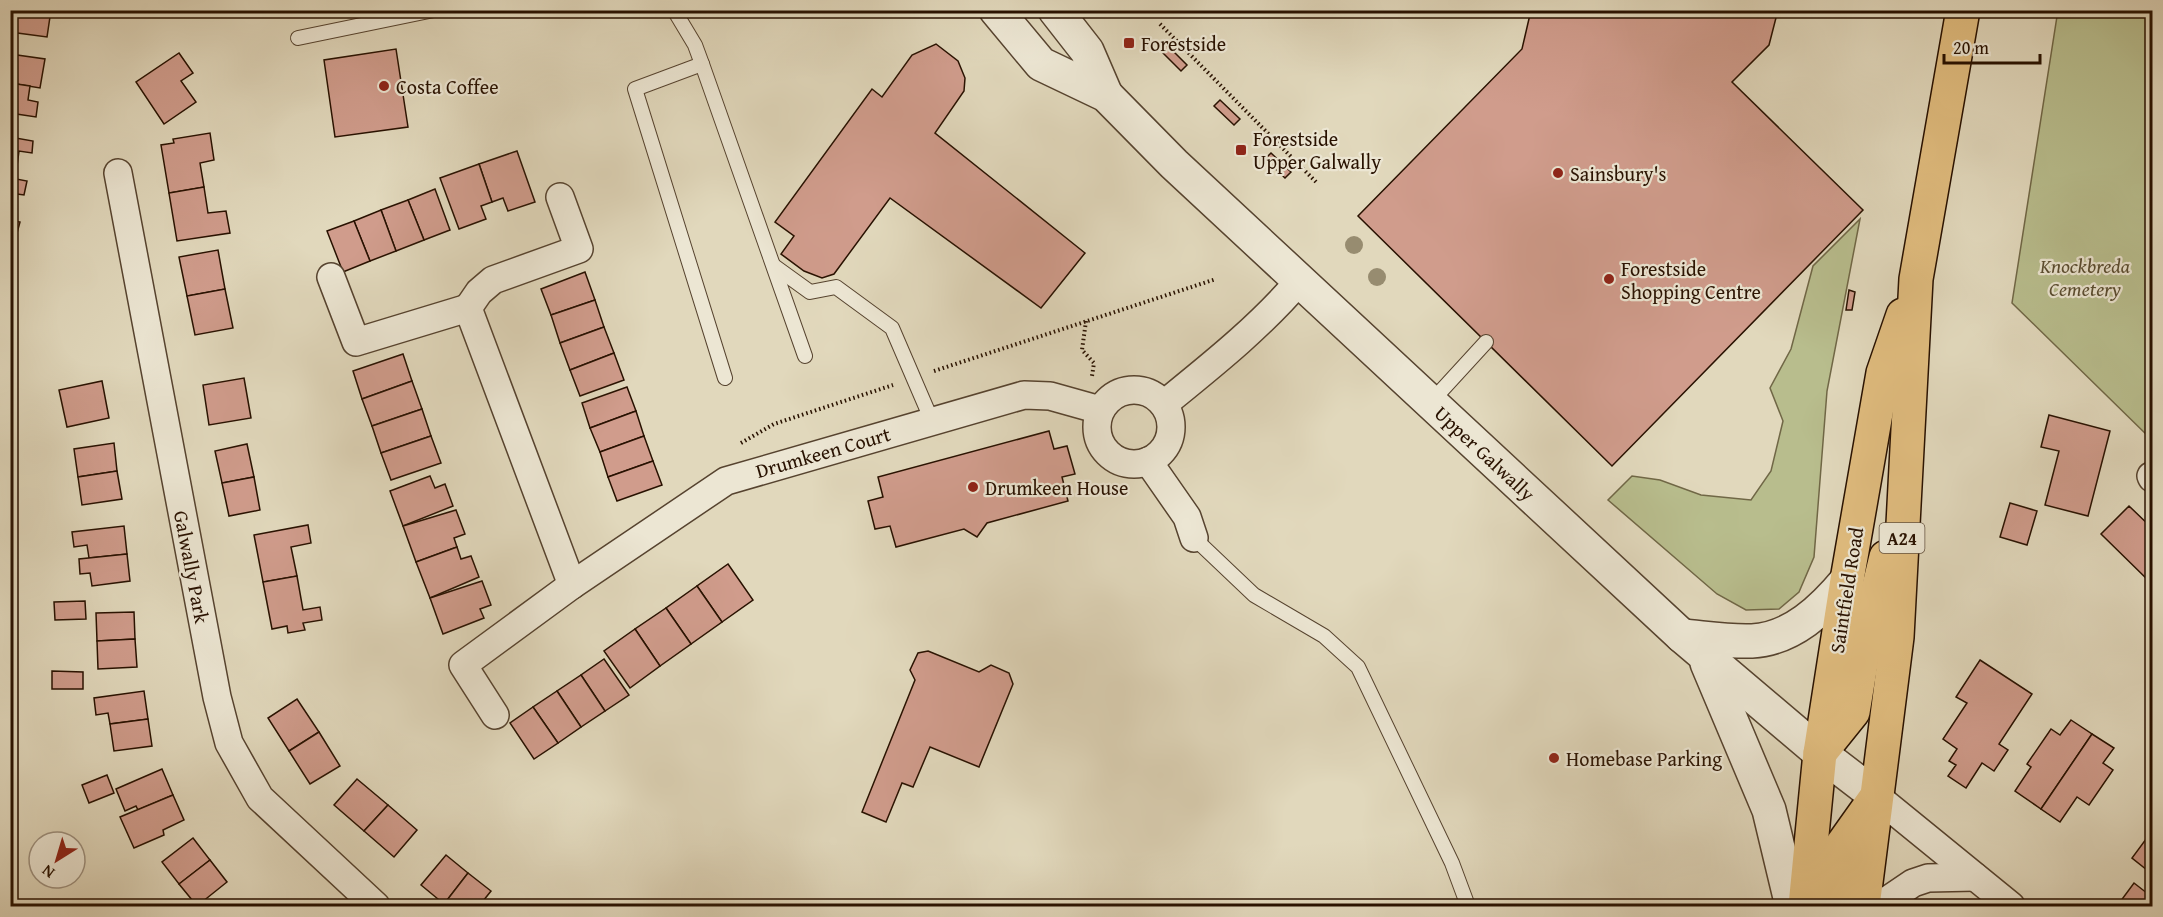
<svg xmlns="http://www.w3.org/2000/svg" width="2163" height="917" viewBox="0 0 2163 917" font-family="'Gentium Book Plus',serif">
<style>
.green{fill:#b8bd8d;stroke:#706746;stroke-width:1.5}
.building{fill:#d09c8c;stroke:#281100;stroke-width:1.5}
.lines{fill:none;stroke-linecap:round;stroke-linejoin:round}
.service-casing{stroke:#56432f;stroke-width:16}
.minor-casing{stroke:#56432f;stroke-width:30}
.tertiary-casing{stroke:#56432f;stroke-width:36}
.primary-casing{stroke:#281100;stroke-width:36}
.path{stroke:#281100;stroke-width:4;stroke-dasharray:1.5 3;stroke-linecap:butt}
.service{stroke:#ece6d3;stroke-width:14}
.minor{stroke:#ece6d3;stroke-width:27}
.tertiary{stroke:#ece6d3;stroke-width:33}
.primary{stroke:#e0bc7e;stroke-width:33}
.tree{fill:#978c70}
.poi-dot{fill:#8f2418;stroke:#ece6d3;stroke-width:2}
.labels{text-anchor:middle;dominant-baseline:central;stroke-width:4.5;stroke-linejoin:round;paint-order:stroke}
.shield{fill:#ece6d3;stroke:#63513f;stroke-width:1.5}
.shield-label{font-size:18px;font-weight:bold;fill:#281100}
.poi-label{font-size:20px;fill:#281100;stroke:#ece6d3;text-anchor:start}
.park-label{font-size:20px;font-style:italic;fill:#5a4d31;stroke:#ece6d3}
.street-label{font-size:20px;fill:#281100;stroke:#ece6d3}
</style>
<rect width="100%" height="100%" fill="#e1d8bc"/>
<filter id="stains"><feTurbulence type="fractalNoise" baseFrequency=".00333" numOctaves="4"/><feColorMatrix values="0 0 0 0 .2 0 0 0 0 .09 0 0 0 0 .02 0 0 0 .5 -.17"/></filter>
<radialGradient id="worn" r=".72"><stop offset=".6" stop-color="#630" stop-opacity="0"/><stop offset="1" stop-color="#630" stop-opacity=".3"/></radialGradient>
<g class="green">
<polygon points="2058,10 2152,11 2152,440 2012,303"/>
<polygon points="1860,219 1827,391 1814,557 1799,592 1779,609 1746,610 1717,594 1608,500 1632,476 1660,480 1701,495 1751,500 1771,471 1783,421 1770,388 1791,349 1813,266"/>
</g>
<g class="building">
<polygon points="10,10 51,10 47,37 10,32"/>
<polygon points="1531,10 1778,10 1769,45 1732,82 1863,210 1612,466 1358,216 1522,49"/>
<polygon points="936,44 958,61 965,78 964,91 935,133 1085,253 1041,308 890,198 834,274 822,278 804,271 781,254 794,236 775,222 872,89 882,97 912,55"/>
<polygon points="1167,45 1187,65 1181,71 1161,51"/>
<polygon points="396,49 408,127 335,137 324,60"/>
<polygon points="179,53 193,73 181,81 196,102 164,124 136,82"/>
<polygon points="10,54 45,59 40,88 10,83"/>
<polygon points="10,83 30,86 28,100 38,102 36,117 10,113"/>
<polygon points="1220,100 1240,119 1234,125 1214,106"/>
<polygon points="210,133 214,160 200,163 204,187 169,193 161,145 174,143 173,139"/>
<polygon points="10,137 33,141 32,153 19,151 17,166 10,165"/>
<polygon points="517,151 535,202 508,211 503,198 492,202 479,164"/>
<polygon points="1271,153 1291,172 1285,178 1265,159"/>
<polygon points="479,164 492,202 481,206 486,219 459,229 440,178"/>
<polygon points="10,165 17,166 16,179 27,181 24,195 10,193"/>
<polygon points="204,187 208,213 226,211 230,233 177,241 169,193"/>
<polygon points="435,189 450,230 424,240 408,200"/>
<polygon points="408,200 424,240 396,251 381,210"/>
<polygon points="381,210 396,251 370,261 354,221"/>
<polygon points="10,220 20,222 12,251 10,250"/>
<polygon points="354,221 370,261 343,272 327,231"/>
<polygon points="218,250 225,289 187,296 179,257"/>
<polygon points="585,272 595,300 551,315 541,289"/>
<polygon points="225,289 233,328 195,335 187,296"/>
<polygon points="1849,290 1855,292 1852,310 1846,310"/>
<polygon points="595,300 604,327 560,343 551,315"/>
<polygon points="604,327 614,353 570,370 560,343"/>
<polygon points="614,353 624,380 580,396 570,370"/>
<polygon points="403,354 412,381 362,399 353,371"/>
<polygon points="244,378 251,418 209,425 203,385"/>
<polygon points="102,381 109,418 67,427 59,390"/>
<polygon points="412,381 422,409 372,426 362,399"/>
<polygon points="627,387 636,411 590,428 582,403"/>
<polygon points="422,409 431,436 381,453 372,426"/>
<polygon points="636,411 644,436 600,452 590,428"/>
<polygon points="2049,415 2110,431 2088,516 2045,505 2059,451 2041,447"/>
<polygon points="1049,431 1054,449 1067,446 1075,474 1062,477 1068,501 987,523 977,537 964,529 896,547 890,526 875,529 868,501 883,497 878,477"/>
<polygon points="431,436 441,463 391,480 381,453"/>
<polygon points="644,436 653,461 608,477 600,452"/>
<polygon points="114,443 117,471 78,477 74,449"/>
<polygon points="247,444 254,477 222,483 215,451"/>
<polygon points="653,461 662,485 617,501 608,477"/>
<polygon points="117,471 122,499 82,505 78,477"/>
<polygon points="430,476 435,488 445,484 453,506 403,526 390,491"/>
<polygon points="254,477 260,510 229,516 222,483"/>
<polygon points="2010,503 2037,511 2027,545 2000,537"/>
<polygon points="2129,506 2152,528 2152,584 2101,534"/>
<polygon points="456,510 465,534 454,538 457,547 416,562 403,526"/>
<polygon points="308,525 311,543 291,547 297,576 263,582 254,535"/>
<polygon points="124,526 127,554 89,558 87,545 74,547 72,532"/>
<polygon points="457,547 461,559 471,556 479,577 430,598 416,562"/>
<polygon points="127,554 130,581 92,586 90,573 80,574 79,559"/>
<polygon points="728,564 753,600 722,622 697,586"/>
<polygon points="297,576 303,610 320,607 322,620 303,623 305,630 288,633 287,626 272,629 263,582"/>
<polygon points="482,581 491,605 480,609 484,618 443,634 430,598"/>
<polygon points="697,586 722,622 691,644 666,608"/>
<polygon points="85,601 86,619 55,620 54,602"/>
<polygon points="666,608 691,644 660,666 635,629"/>
<polygon points="134,612 135,639 97,641 96,613"/>
<polygon points="635,629 660,666 630,688 604,651"/>
<polygon points="135,639 137,667 98,669 97,641"/>
<polygon points="928,651 979,672 991,665 1009,673 1013,684 979,767 930,747 913,787 902,783 886,822 862,812 915,680 910,670 918,653"/>
<polygon points="604,659 629,695 605,711 581,675"/>
<polygon points="1980,660 2032,694 1999,744 2008,750 1994,771 1982,763 1966,788 1948,776 1956,765 1949,761 1957,749 1943,739 1967,703 1956,697"/>
<polygon points="52,671 83,672 83,689 52,689"/>
<polygon points="581,675 605,711 581,727 557,691"/>
<polygon points="144,691 148,719 110,724 108,713 96,715 94,698"/>
<polygon points="557,691 581,727 558,743 533,707"/>
<polygon points="297,699 319,732 289,751 268,718"/>
<polygon points="533,707 558,743 534,759 510,723"/>
<polygon points="148,719 152,746 114,751 110,724"/>
<polygon points="2071,720 2092,734 2041,809 2015,791 2031,767 2027,764 2051,729 2060,735"/>
<polygon points="319,732 340,766 310,784 289,751"/>
<polygon points="2092,734 2114,748 2103,763 2113,770 2089,805 2077,797 2060,822 2041,809"/>
<polygon points="162,769 173,795 138,810 136,806 125,811 116,789"/>
<polygon points="107,775 114,793 89,803 82,785"/>
<polygon points="357,779 388,805 364,831 334,805"/>
<polygon points="173,795 184,820 163,830 164,835 134,848 120,817"/>
<polygon points="388,805 417,830 394,857 364,831"/>
<polygon points="2152,831 2152,874 2132,858"/>
<polygon points="193,838 210,860 179,884 162,862"/>
<polygon points="446,855 468,873 444,904 421,885"/>
<polygon points="210,860 227,882 197,906 179,884"/>
<polygon points="468,873 491,891 479,906 447,906 444,904"/>
<polygon points="2134,883 2152,897 2152,906 2117,906"/>
</g>
<g class="lines">
<defs>
<g id="service">
<polyline points="674,10 695,45 702,64 805,356"/>
<polyline points="298,38 434,10"/>
<polyline points="702,64 635,89 725,378"/>
<polyline points="774,266 810,292 836,287 892,328 932,421"/>
<polyline points="1431,402 1486,342"/>
<polyline points="1194,538 1254,595 1324,636 1358,667 1452,863 1468,906"/>
</g>
<g id="minor">
<polyline points="118,173 217,697 229,743 260,798 376,906"/>
<polyline points="560,197 579,249 493,280 479,292 468,308 572,585"/>
<polyline points="331,277 356,342 468,308"/>
<circle cx="1134" cy="427" r="37"/>
<path d="M1164,404C1212,365 1260,327 1300,280"/>
<polyline points="1148,461 1187,517 1194,538"/>
<polyline points="2151,476 2152,478"/>
<polyline points="495,715 463,665 572,585 726,481 1024,395 1050,396 1100,410"/>
<polyline points="1876,796 2011,906"/>
<polyline points="1879,906 1913,883 1928,878 1975,877"/>
</g>
<g id="tertiary">
<polyline points="996,10 1041,64 1106,95 1174,164 1682,636 1820,753 1876,796"/>
<polyline points="1055,10 1087,51 1106,95"/>
<path d="M1682,636C1705,638 1729,642 1752,641C1792,639 1823,609 1847,580"/>
<polyline points="1707,663 1769,810 1792,906"/>
</g>
<g id="primary">
<polyline points="1820,753 1853,712 1863,652 1886,557"/>
<polyline points="1805,906 1820,753 1847,580 1883,373 1903,315"/>
<polyline points="1833,906 1842,845 1874,800"/>
<polyline points="1863,906 1897,637 1916,279 1963,10"/>
</g>
</defs>
<use href="#service" class="service-casing"/>
<use href="#minor" class="minor-casing"/>
<use href="#tertiary" class="tertiary-casing"/>
<use href="#primary" class="primary-casing"/>
<g class="path">
<polyline points="1160,24 1318,184"/>
<polyline points="1086,321 1082,350 1094,363 1092,376"/>
<polyline points="934,371 1216,279"/>
<polyline points="741,443 774,424 893,385"/>
</g>
<use href="#service" class="service"/>
<use href="#minor" class="minor"/>
<use href="#tertiary" class="tertiary"/>
<use href="#primary" class="primary"/>
</g>
<g class="tree">
<circle cx="1354" cy="245" r="9"/>
<circle cx="1377" cy="277" r="9"/>
</g>
<g class="poi-dot">
<rect x="1123" y="37" width="12" height="12" rx="3"/>
<circle cx="384" cy="86" r="6"/>
<rect x="1235" y="144" width="12" height="12" rx="3"/>
<circle cx="1558" cy="173" r="6"/>
<circle cx="1609" cy="279" r="6"/>
<circle cx="973" cy="487" r="6"/>
<circle cx="1554" cy="758" r="6"/>
</g>
<g class="labels">
<rect class="shield" x="1879.5" y="523" width="45" height="30" rx="4.5"/>
<g class="shield-label">
<text x="1902" y="538">A24</text>
</g>
<g class="poi-label">
<text x="1141" y="43">Forestside</text>
<text x="396" y="86">Costa Coffee</text>
<text x="1253" y="138">Forestside<tspan x="1253" dy="23">Upper Galwally</tspan></text>
<text x="1570" y="173">Sainsbury's</text>
<text x="1621" y="268">Forestside<tspan x="1621" dy="23">Shopping Centre</tspan></text>
<text x="985" y="487">Drumkeen House</text>
<text x="1566" y="758">Homebase Parking</text>
</g>
<g class="park-label">
<text x="2085" y="265">Knockbreda<tspan x="2085" dy="23">Cemetery</tspan></text>
</g>
<g class="street-label">
<text transform="translate(823 452) rotate(-16)">Drumkeen Court</text>
<text transform="translate(1485 453) rotate(43)">Upper Galwally</text>
<text transform="translate(192 567) rotate(79)">Galwally Park</text>
<text transform="translate(1846 590) rotate(-81)">Saintfield Road</text>
</g>
</g>
<rect width="2163" height="917" fill="none" stroke="#e1d8bc" stroke-width="36"/>
<rect x="12" y="12" width="2139" height="893" fill="none" stroke="#281100" stroke-width="3"/>
<rect x="18" y="18" width="2127" height="881" fill="none" stroke="#281100" stroke-width="1.5"/>
<g transform="translate(57 860) rotate(217)"><circle r="28" fill="#ece6d3" stroke="#9e917f" stroke-width="1.5"/>
<path d="M0-4.5L10 22L0 15L-10 22Z" fill="#8f2418"/>
<text y="-9" font-size="16" font-weight="bold" text-anchor="middle" fill="#281100">N</text>
</g>
<path d="M1944 54v9h96v-9" fill="none" stroke="#281100" stroke-width="3"/>
<text x="1953" y="54" font-size="18" fill="#281100" stroke="#ece6d3" stroke-width="4.5" paint-order="stroke">20 m</text>
<rect width="100%" height="100%" filter="url(#stains)"/>
<rect width="100%" height="100%" fill="url(#worn)"/>
</svg>
